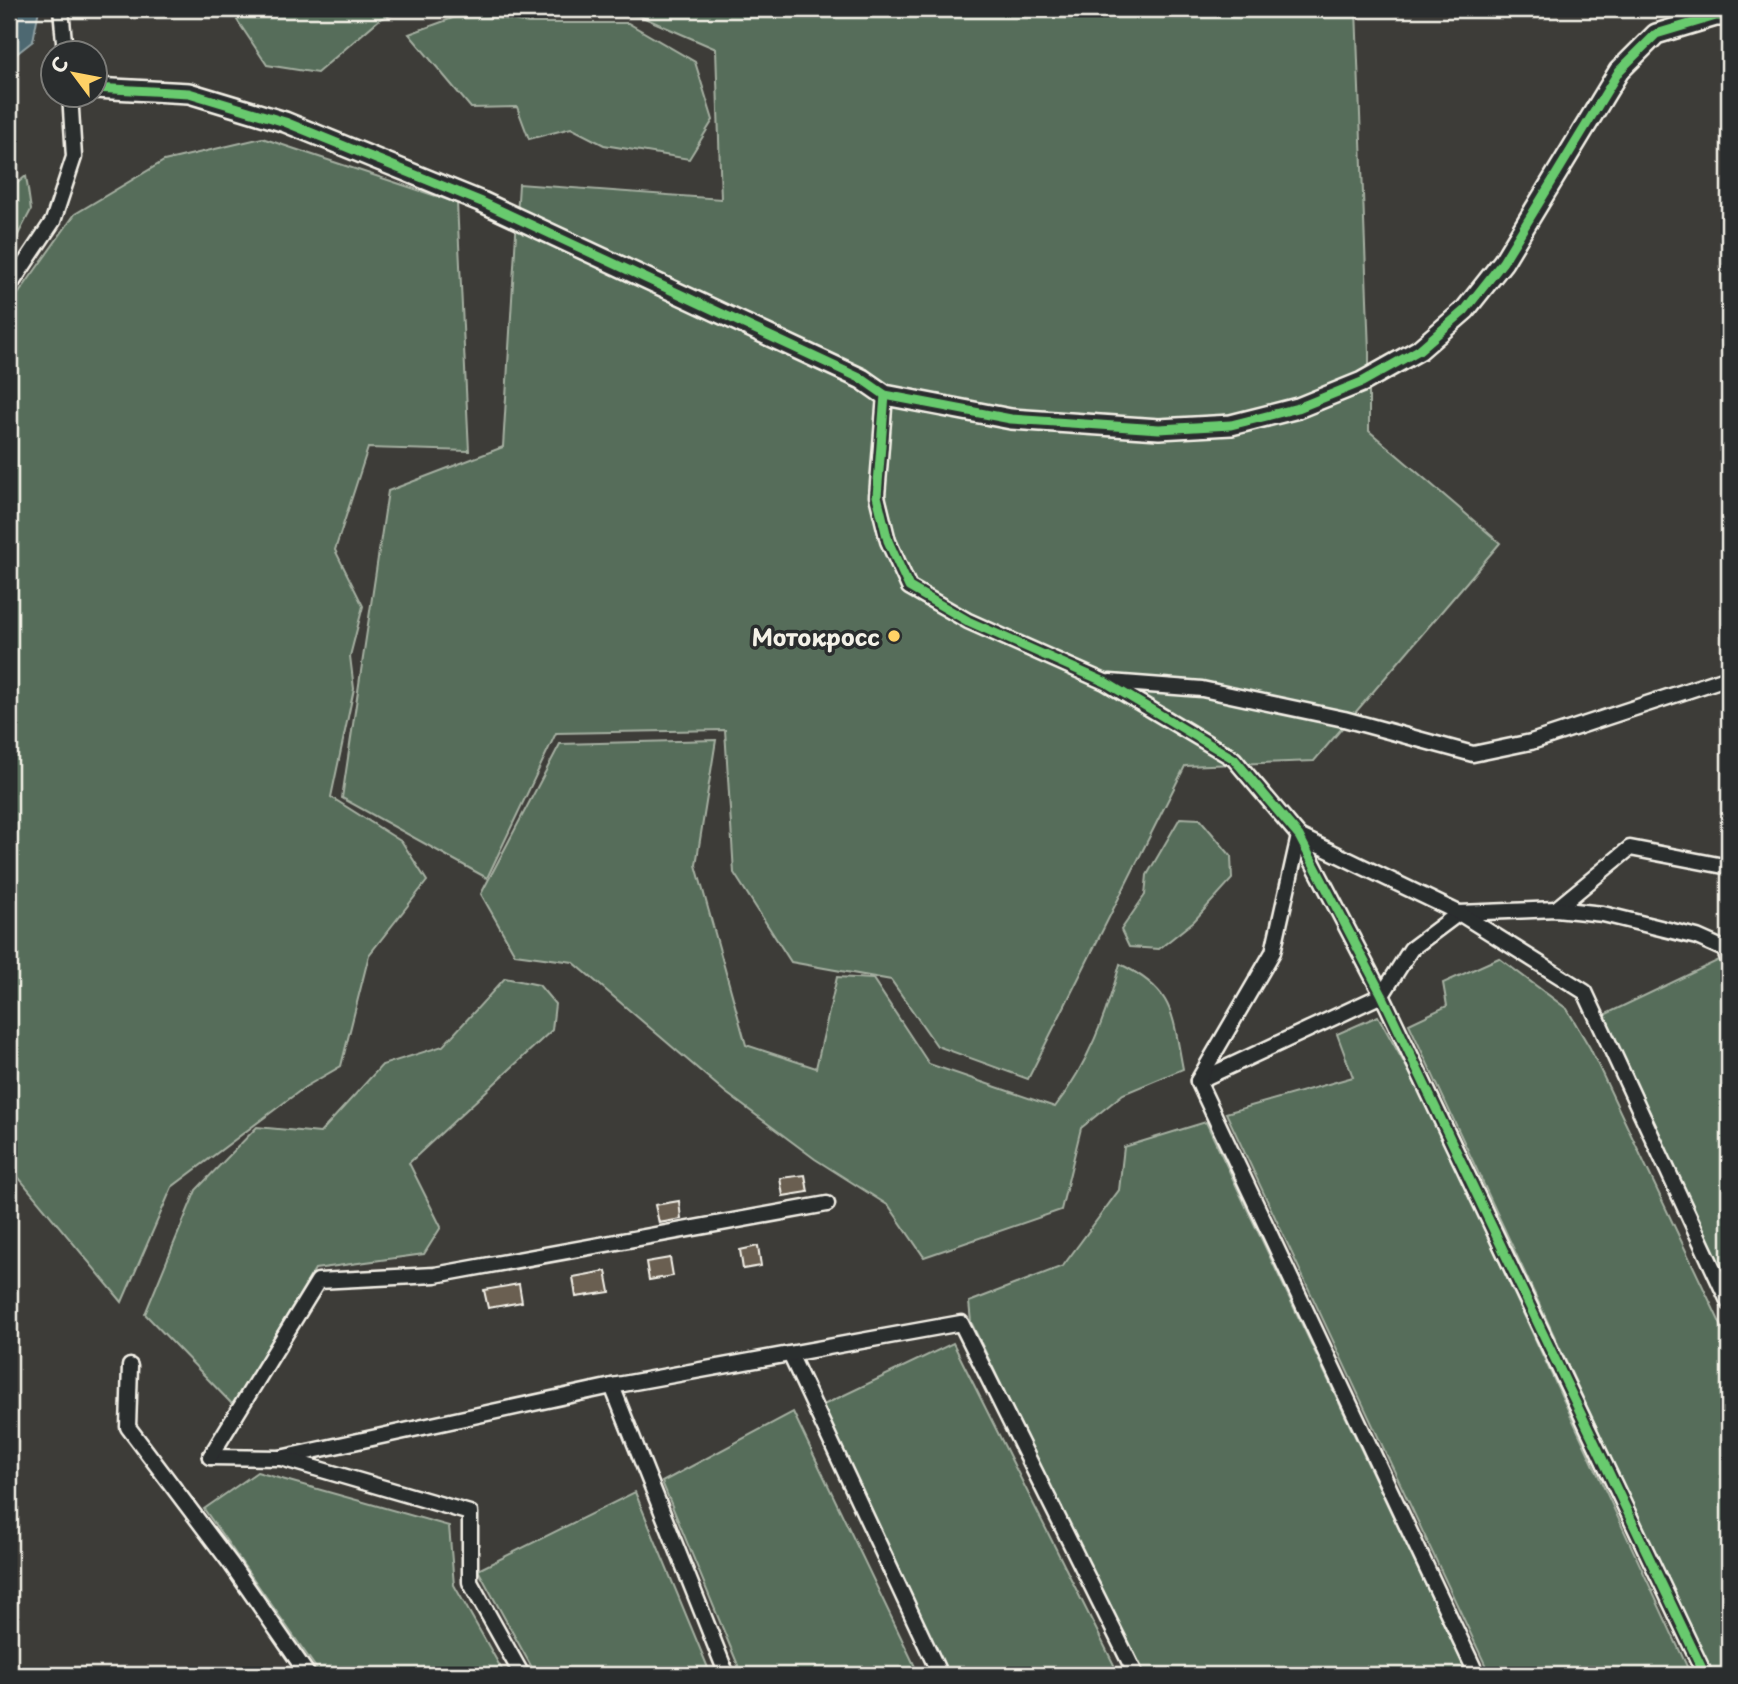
<svg xmlns="http://www.w3.org/2000/svg" width="1738" height="1684" viewBox="0 0 1738 1684" font-family="'Playpen Sans',sans-serif">
<style>
.green{fill:#566d5a;stroke:#a5afa1;stroke-width:2}
.water{fill:#4d6871;stroke:#909fa1;stroke-width:2}
.building{fill:#6a5f51;stroke:#f4f1e8;stroke-width:2}
.lines{fill:none;stroke-linecap:round;stroke-linejoin:round}
.street-casing{stroke:#f4f1e8;stroke-width:19}
.secondary-casing{stroke:#f4f1e8;stroke-width:24}
.street{stroke:#2a2d2e;stroke-width:14}
.secondary{stroke:#2a2d2e;stroke-width:19}
.cycleway-casing{stroke:#2a2d2e;stroke-width:13}
.cycleway{stroke:#67ca6e;stroke-width:9}
.poi-dot{fill:#ffd166;stroke:#2a2d2e;stroke-width:2.5}
.labels{text-anchor:middle;dominant-baseline:central;stroke-width:7;stroke-linejoin:round;paint-order:stroke}
.poi-label{font-size:23px;font-weight:bold;fill:#f4f1e8;stroke:#2a2d2e;text-anchor:end}
</style>
<rect width="100%" height="100%" fill="#3d3c38"/>
<filter id="ink" filterUnits="userSpaceOnUse"><feTurbulence type="fractalNoise" baseFrequency=".0143" numOctaves="2"/><feDisplacementMap in="SourceGraphic" scale="14" xChannelSelector="R" yChannelSelector="G"/><feConvolveMatrix kernelMatrix="1 2 1 2 8 2 1 2 1" color-interpolation-filters="sRGB"/></filter>
<g filter="url(#ink)">
<g class="green">
<polygon points="243,9 407,9 380,19 317,73 267,65 237,20"/>
<polygon points="525,9 1356,9 1369,352 1369,431 1500,543 1314,761 1185,766 1028,1079 937,1046 891,980 791,962 734,873 725,730 556,733 487,878 342,798 388,491 503,447 519,184 721,199 716,49 640,16 525,13"/>
<polygon points="469,12 528,23 628,23 695,62 713,120 689,159 604,145 571,128 529,139 517,107 471,108 409,34"/>
<polygon points="262,138 457,203 469,451 368,448 335,550 363,606 350,656 354,689 331,797 402,842 427,881 369,955 341,1066 305,1087 172,1187 122,1302 9,1166 9,307 75,214 164,161"/>
<polygon points="26,176 31,210 9,252 9,190"/>
<path d="M716,740L696,865L746,1045L816,1068L837,977L873,979L929,1064L1055,1107C1088,1064 1106,1016 1120,964C1175,991 1172,1013 1183,1069L1123,1094L1081,1128L1061,1210L924,1257L889,1206L815,1159L725,1092L573,962L515,954L481,894L560,744Z"/>
<polygon points="1180,818 1200,819 1231,856 1232,879 1194,921 1159,949 1129,947 1121,930 1145,895 1147,875"/>
<polygon points="1499,958 1567,1009 1590,1048 1729,1342 1729,1675 1712,1675 1409,1024 1447,1006 1443,983"/>
<polygon points="1719,960 1729,983 1729,1287 1604,1015"/>
<polygon points="505,978 539,985 555,1004 552,1030 409,1163 441,1227 424,1254 315,1269 233,1405 145,1314 196,1190 257,1127 320,1133 382,1065 443,1046"/>
<polygon points="1378,1016 1422,1095 1691,1675 1490,1675 1226,1113 1353,1077 1337,1034"/>
<polygon points="1206,1122 1468,1675 1141,1675 971,1322 969,1302 1063,1266 1119,1190 1124,1147"/>
<polygon points="953,1343 1119,1675 943,1675 817,1408"/>
<polygon points="793,1412 919,1675 742,1675 662,1482"/>
<polygon points="257,1472 449,1526 454,1585 505,1675 321,1675 204,1509"/>
<polygon points="635,1492 711,1675 536,1675 478,1570"/>
</g>
<polygon class="water" points="9,9 39,9 33,41 14,56 9,55"/>
<g class="building">
<polygon points="805,1175 808,1192 783,1196 780,1178"/>
<polygon points="679,1201 681,1219 659,1223 655,1205"/>
<polygon points="758,1246 761,1266 743,1269 740,1250"/>
<polygon points="670,1258 673,1276 649,1280 646,1262"/>
<polygon points="606,1271 610,1292 576,1297 573,1277"/>
<polygon points="519,1284 522,1302 488,1308 484,1290"/>
</g>
<g class="lines">
<defs>
<g id="street">
<polyline points="61,9 65,52"/>
<polyline points="9,287 53,221 74,157 70,94"/>
<polyline points="885,395 877,496 888,541 909,587 968,621 1105,682 1234,759 1299,836 1382,995 1705,1675"/>
<polyline points="1110,682 1202,689 1344,719 1473,754 1531,742 1729,677"/>
<polyline points="1556,909 1630,848 1729,867"/>
<polyline points="1198,1081 1382,995 1411,949 1459,913 1556,909 1603,914 1697,937 1724,949 1729,960"/>
<polyline points="790,1354 940,1675"/>
<polyline points="130,1366 128,1427 231,1564 308,1675"/>
<polyline points="612,1386 727,1675"/>
<polyline points="210,1457 280,1458 612,1386 961,1323 1136,1675"/>
<polyline points="210,1457 318,1281 435,1275 827,1204"/>
<polyline points="281,1458 470,1513 470,1582 522,1675"/>
<polyline points="1477,1675 1198,1081 1273,952 1299,836 1459,913 1585,992 1729,1303"/>
</g>
<polyline id="secondary" points="94,88 189,93 285,122 482,202 862,379 885,395 1011,419 1159,429 1231,425 1298,408 1362,382 1419,350 1465,310 1503,262 1619,71 1656,34 1716,16 1729,16"/>
</defs>
<use href="#street" class="street-casing"/>
<use href="#secondary" class="secondary-casing"/>
<use href="#street" class="street"/>
<use href="#secondary" class="secondary"/>
<defs>
<g id="cycleway">
<polyline points="94,88 189,93 285,122 482,202 862,379 885,395 1011,419 1159,429 1231,425 1298,408 1362,382 1419,350 1465,310 1503,262 1619,71 1656,34 1716,16 1729,16"/>
<polyline points="885,395 877,496 888,541 909,587 968,621 1105,682 1234,759 1299,836 1382,995 1705,1675"/>
</g>
</defs>
<use href="#cycleway" class="cycleway-casing"/>
<use href="#cycleway" class="cycleway"/>
</g>
</g>
<circle class="poi-dot" cx="894" cy="636" r="7"/>
<g class="labels">
<g class="poi-label">
<text x="880" y="636">Мотокросс</text>
</g>
</g>
<rect width="1738" height="1684" fill="none" stroke="#2a2d2e" stroke-width="35"/>
<rect x="18" y="18" width="1703" height="1649" fill="none" stroke="#f4f1e8" stroke-width="2.5" filter="url(#ink)"/>
<g transform="translate(74 74) rotate(302)"><circle r="33" fill="#2a2d2e" stroke="#7b7b78" stroke-width="2"/>
<path d="M0-5L12 26L0 18L-12 26Z" fill="#ffd166"/>
<text y="-10" font-size="19" font-weight="bold" text-anchor="middle" fill="#f4f1e8">С</text>
</g>
</svg>
